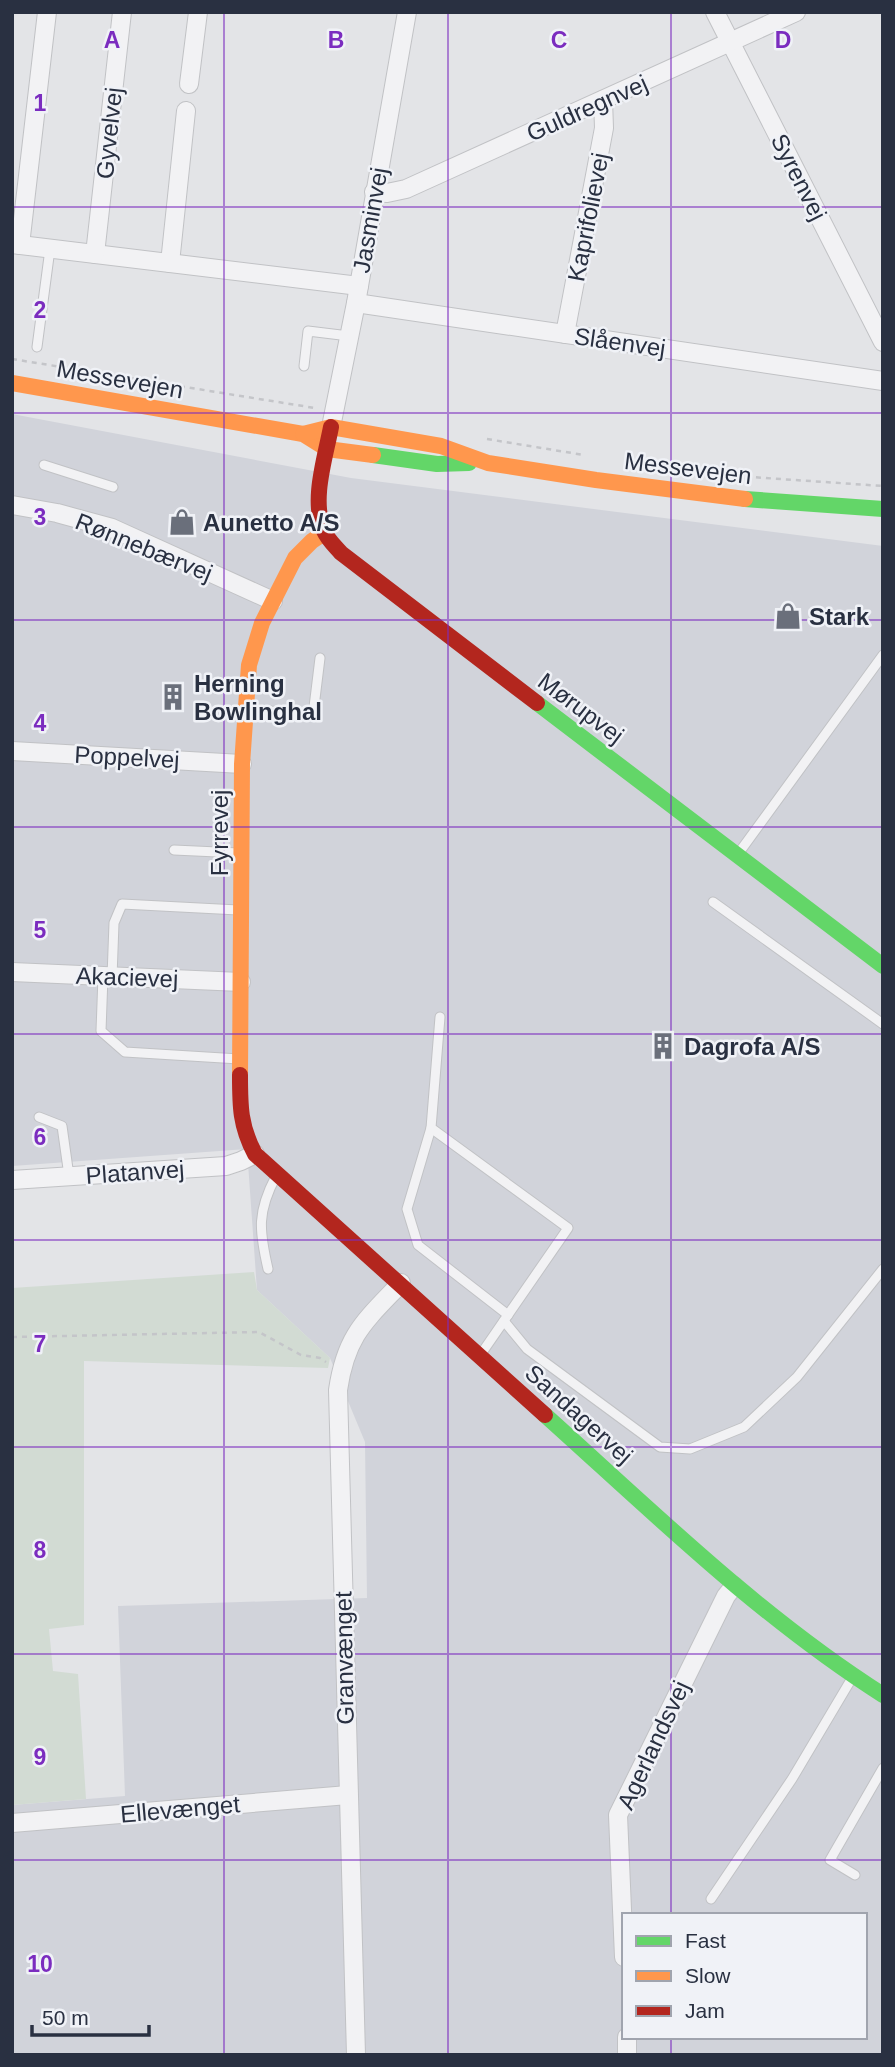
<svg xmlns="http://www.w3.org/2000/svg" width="895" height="2067" viewBox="0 0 895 2067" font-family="Helvetica,sans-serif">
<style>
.built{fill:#d1d3da;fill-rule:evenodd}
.green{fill:#d2dbd3}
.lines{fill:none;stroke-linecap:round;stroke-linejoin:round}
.lane-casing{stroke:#c1c2c5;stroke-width:11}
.street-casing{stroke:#c1c2c5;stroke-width:20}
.path{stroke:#c4c5c9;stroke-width:2.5;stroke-dasharray:5 5;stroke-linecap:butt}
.lane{stroke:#f2f2f4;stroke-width:9}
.street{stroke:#f2f2f4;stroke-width:18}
.fast{stroke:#63d668;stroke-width:16}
.slow{stroke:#ff974d;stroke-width:16}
.jam{stroke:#b3261e;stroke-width:16}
.grid{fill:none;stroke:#7b2cbf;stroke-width:2;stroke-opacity:0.55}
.labels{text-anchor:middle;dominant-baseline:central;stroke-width:5;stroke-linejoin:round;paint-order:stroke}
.street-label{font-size:24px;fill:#293041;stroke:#f0f2f7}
.poi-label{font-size:24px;font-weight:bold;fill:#293041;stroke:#f0f2f7;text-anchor:start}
.grid-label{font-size:23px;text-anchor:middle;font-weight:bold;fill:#7b2cbf;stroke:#f0f2f7;stroke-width:5;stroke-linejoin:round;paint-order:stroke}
</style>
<rect width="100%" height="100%" fill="#e3e4e7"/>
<path class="built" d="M12,414L351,478L883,546V2055H12V1805L125,1796L118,1606L367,1598L365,1442L330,1358L257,1290L247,1149L12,1166ZM624,1915H865V2037H624Z"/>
<polygon class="green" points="254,1272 257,1290 330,1358 328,1368 84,1361 84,1625 49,1629 53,1671 78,1674 86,1799 12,1805 12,1288"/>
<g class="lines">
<defs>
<g id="lane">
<polyline points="37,347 50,249"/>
<polyline points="304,366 308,331 349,336"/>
<polyline points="44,465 113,487"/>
<polyline points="249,709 313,715 320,658"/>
<polyline points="174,850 239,853"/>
<polyline points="738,854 883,655"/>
<polyline points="713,902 883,1024"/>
<polyline points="103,976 101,1031 125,1052 239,1059"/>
<polyline points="112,977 114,923 122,904 238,910"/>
<polyline points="440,1017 431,1128 568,1228 481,1354"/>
<polyline points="39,1117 62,1126 69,1176"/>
<polyline points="431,1128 407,1209 418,1245 508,1315"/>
<path d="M268,1269C259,1230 257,1212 276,1176"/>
<polyline points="504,1321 527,1349 660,1447 690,1449 744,1427 797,1377 883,1269"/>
<polyline points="855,1875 830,1860 883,1768"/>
<polyline points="711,1899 792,1779 852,1678"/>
</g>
<g id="street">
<polyline points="715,12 883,342"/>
<polyline points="189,84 198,12"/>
<polyline points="374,192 387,193 406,189 796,12"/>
<polyline points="12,244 359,286"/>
<polyline points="20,245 47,12"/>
<polyline points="95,254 122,12"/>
<polyline points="170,263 186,111"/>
<polyline points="356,303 883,381"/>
<polyline points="565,334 604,128 603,100"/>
<polyline points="331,427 356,303 407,12"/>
<polyline points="12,505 57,513 112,528 273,601"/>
<polyline points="12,751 242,764"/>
<polyline points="12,972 241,982"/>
<polyline points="12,1180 226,1166 241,1161 255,1154"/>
<polyline points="12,1823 348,1795"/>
<polyline points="624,1957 618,1815 726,1596 734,1586"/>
<polyline points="627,2037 627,2055"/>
<path d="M356,2055L338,1390C346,1335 365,1321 401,1283"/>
</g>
</defs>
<use href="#lane" class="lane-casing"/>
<use href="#street" class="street-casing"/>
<g class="path">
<polyline points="12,359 315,408"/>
<polyline points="487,439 584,455"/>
<polyline points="736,476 883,486"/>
<polyline points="12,1337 259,1332 301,1355 320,1358 326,1362"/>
</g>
<use href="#lane" class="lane"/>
<use href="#street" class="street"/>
<g class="fast">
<polyline points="373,455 437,464 469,463"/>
<polyline points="745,499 883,509"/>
<polyline points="537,703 883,966"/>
<path d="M545,1415C654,1513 759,1616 883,1695"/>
</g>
<g class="slow">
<polyline points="12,383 303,434 327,449 373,455"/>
<polyline points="303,434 331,427 441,446 488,463 596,480 745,499"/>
<polyline points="240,1075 242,764 249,665 262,623 295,558 312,541 324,533"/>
</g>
<g class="jam">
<path d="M331,427C325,459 311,500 324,531C328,540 335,546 341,553L537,703"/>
<path d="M240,1075C240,1106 240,1126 255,1154L545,1415"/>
</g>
</g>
<path class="grid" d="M224,12V2055M448,12V2055M671,12V1915M12,207H883M12,413H883M12,620H883M12,827H883M12,1034H883M12,1240H883M12,1447H883M12,1654H883M12,1860H883M671,2037V2055"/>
<defs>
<symbol id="shop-bare" viewBox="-9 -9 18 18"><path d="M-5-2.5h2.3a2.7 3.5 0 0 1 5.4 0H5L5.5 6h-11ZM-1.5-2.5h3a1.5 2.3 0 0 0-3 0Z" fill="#6a6f7b" stroke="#f0f2f7" stroke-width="2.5" paint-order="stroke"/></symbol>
<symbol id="building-bare" viewBox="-9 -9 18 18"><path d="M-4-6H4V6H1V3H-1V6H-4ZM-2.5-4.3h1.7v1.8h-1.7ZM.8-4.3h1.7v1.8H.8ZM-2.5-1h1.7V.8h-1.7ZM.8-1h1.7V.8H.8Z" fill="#6a6f7b" stroke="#f0f2f7" stroke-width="2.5" paint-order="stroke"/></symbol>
</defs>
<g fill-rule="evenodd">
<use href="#shop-bare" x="163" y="503" width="38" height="38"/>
<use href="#shop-bare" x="769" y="597" width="38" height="38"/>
<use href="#building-bare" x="154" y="678" width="38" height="38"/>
<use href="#building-bare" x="644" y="1027" width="38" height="38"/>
</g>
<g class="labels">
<g class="street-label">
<text transform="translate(587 108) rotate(-24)">Guldregnvej</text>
<text transform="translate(109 133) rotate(-84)">Gyvelvej</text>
<text transform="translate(799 177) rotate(63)">Syrenvej</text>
<text transform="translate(588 217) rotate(-79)">Kaprifolievej</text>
<text transform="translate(370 220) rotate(-80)">Jasminvej</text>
<text transform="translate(620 342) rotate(8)">Slåenvej</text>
<text transform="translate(120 379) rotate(10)">Messevejen</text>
<text transform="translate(688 468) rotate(7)">Messevejen</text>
<text transform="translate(144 547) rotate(22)">Rønnebærvej</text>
<text transform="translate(581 708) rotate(37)">Mørupvej</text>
<text transform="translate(127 757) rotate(3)">Poppelvej</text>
<text transform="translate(219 833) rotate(-90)">Fyrrevej</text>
<text transform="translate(127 977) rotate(2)">Akacievej</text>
<text transform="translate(135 1172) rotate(-4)">Platanvej</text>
<text transform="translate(579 1414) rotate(42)">Sandagervej</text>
<text transform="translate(344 1658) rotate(-91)">Granvænget</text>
<text transform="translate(653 1745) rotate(-65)">Agerlandsvej</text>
<text transform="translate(180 1809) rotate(-5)">Ellevænget</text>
</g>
<g class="poi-label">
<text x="203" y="522">Aunetto A/S</text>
<text x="809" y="616">Stark</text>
<text x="194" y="683">Herning<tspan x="194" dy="28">Bowlinghal</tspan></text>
<text x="684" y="1046">Dagrofa A/S</text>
</g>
</g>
<g class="grid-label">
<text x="112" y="48">A</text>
<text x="336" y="48">B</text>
<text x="559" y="48">C</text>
<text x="783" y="48">D</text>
<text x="40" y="111">1</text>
<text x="40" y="318">2</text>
<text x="40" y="525">3</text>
<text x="40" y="731">4</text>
<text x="40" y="938">5</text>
<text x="40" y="1145">6</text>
<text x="40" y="1352">7</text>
<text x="40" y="1558">8</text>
<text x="40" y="1765">9</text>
<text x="40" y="1972">10</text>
</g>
<rect width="895" height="2067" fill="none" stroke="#293041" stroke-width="28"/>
<rect x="622" y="1913" width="245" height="126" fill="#f0f2f7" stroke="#a0a4ae" stroke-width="2"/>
<rect x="636" y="1936" width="35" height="10" fill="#63d668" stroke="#a0a4ae" stroke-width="2"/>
<text x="685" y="1948" font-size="21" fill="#293041">Fast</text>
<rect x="636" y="1971" width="35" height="10" fill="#ff974d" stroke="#a0a4ae" stroke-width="2"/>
<text x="685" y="1983" font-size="21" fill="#293041">Slow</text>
<rect x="636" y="2006" width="35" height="10" fill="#b3261e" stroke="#a0a4ae" stroke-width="2"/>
<text x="685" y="2018" font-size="21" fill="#293041">Jam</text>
<path d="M32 2025v10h117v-10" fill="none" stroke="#293041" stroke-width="3.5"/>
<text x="42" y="2025" font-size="21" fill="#293041" stroke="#f0f2f7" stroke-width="5" paint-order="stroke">50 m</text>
</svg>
